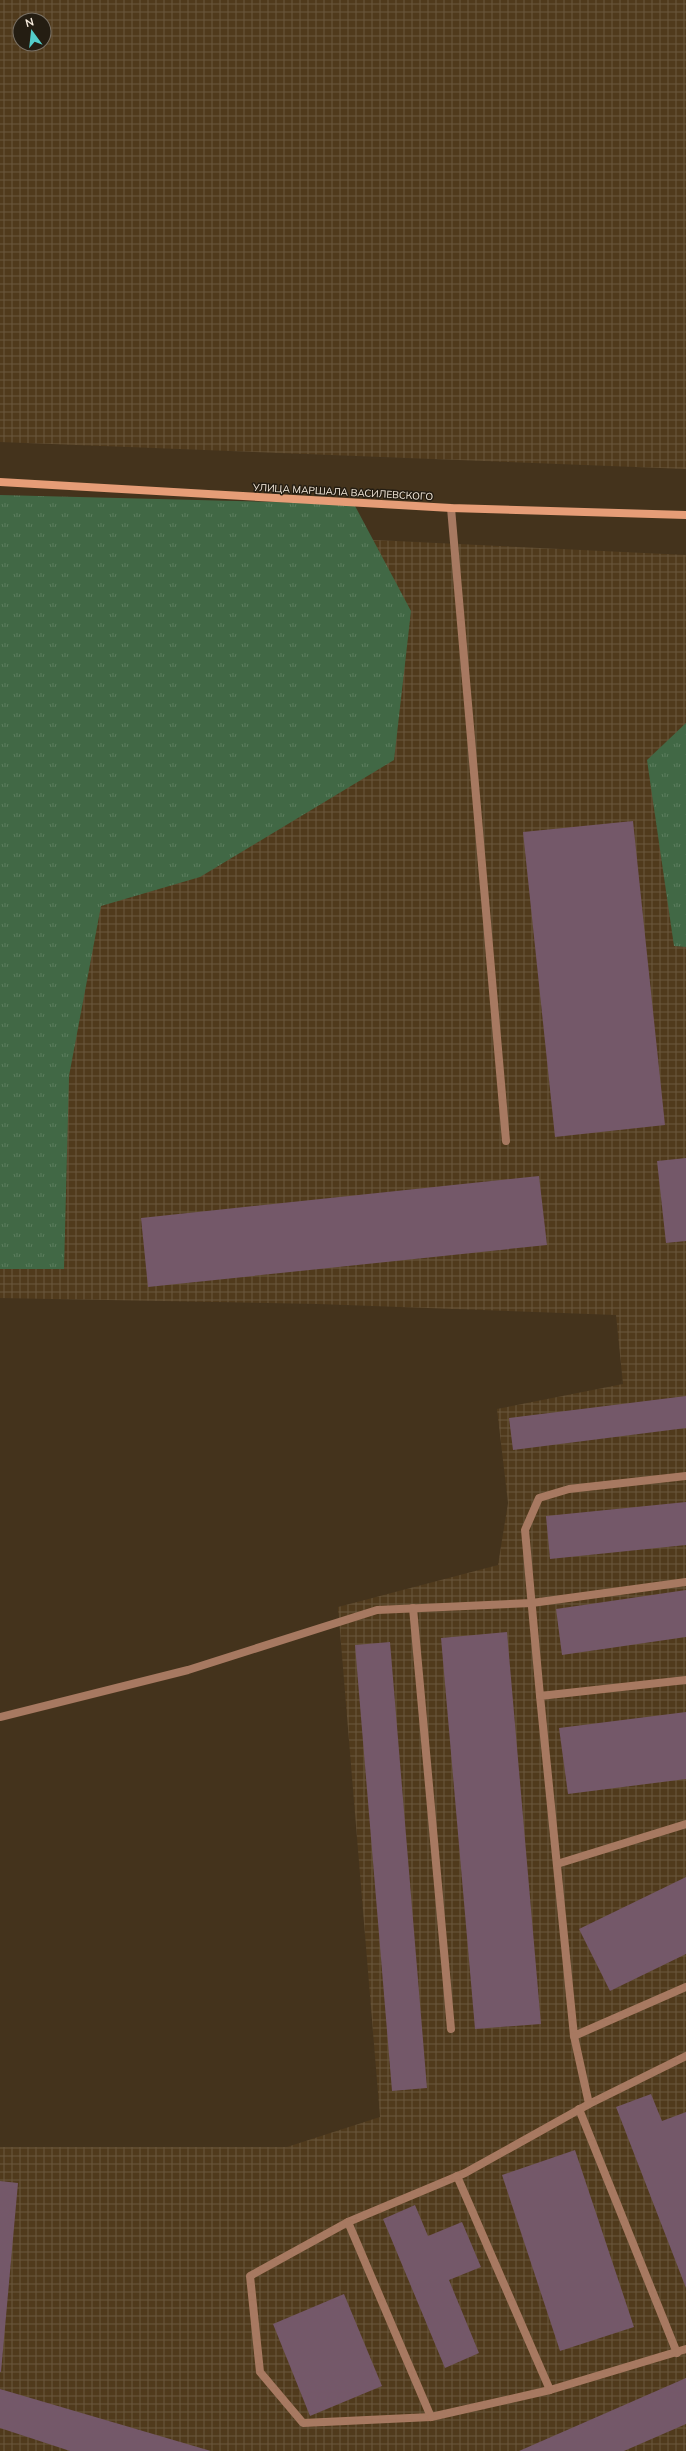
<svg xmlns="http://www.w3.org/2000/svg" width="686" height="2451" viewBox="0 0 686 2451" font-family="Mulish,sans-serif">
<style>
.industrial{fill:url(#industrial-grid);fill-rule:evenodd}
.grass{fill:url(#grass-tufts)}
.building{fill:#745869}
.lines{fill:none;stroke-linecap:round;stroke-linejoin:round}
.lane{stroke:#a77961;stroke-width:8}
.secondary{stroke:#e69d77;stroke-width:8}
.labels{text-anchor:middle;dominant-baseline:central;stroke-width:3;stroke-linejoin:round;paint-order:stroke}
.street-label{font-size:10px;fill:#f8eddf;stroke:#241d12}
</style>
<defs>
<pattern id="industrial-grid" width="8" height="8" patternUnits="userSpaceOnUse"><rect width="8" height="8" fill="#503a1c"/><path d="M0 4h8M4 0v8" fill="none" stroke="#6a573d"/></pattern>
<pattern id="grass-tufts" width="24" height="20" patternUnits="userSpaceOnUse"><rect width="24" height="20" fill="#416845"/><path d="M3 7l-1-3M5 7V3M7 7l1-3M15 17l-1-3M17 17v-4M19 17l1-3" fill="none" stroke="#5d7e5f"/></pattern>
</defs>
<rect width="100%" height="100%" fill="#44331c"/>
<g class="industrial">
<path d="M0,0H686V469L0,442ZM20,20H44V44H20Z"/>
<polygon points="0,522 686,555 686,2451 0,2451 0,2147 287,2147 380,2117 338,1607 498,1565 508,1503 497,1409 623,1384 616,1315 318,1304 0,1298"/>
</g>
<g class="grass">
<polygon points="0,495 354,504 411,611 394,760 200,877 101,906 69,1076 64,1269 0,1269"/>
<polygon points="686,723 686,947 674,946 647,760"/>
</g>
<g class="building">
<polygon points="633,821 665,1125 555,1137 523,832"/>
<polygon points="686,1158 686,1241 666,1243 657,1161"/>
<polygon points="539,1176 547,1245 148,1287 141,1218"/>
<polygon points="686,1396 686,1428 513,1450 509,1418"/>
<polygon points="686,1502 686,1545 550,1559 546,1516"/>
<polygon points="686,1590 686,1637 562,1655 556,1609"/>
<polygon points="507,1632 541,2024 475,2029 441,1638"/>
<polygon points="390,1642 427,2088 392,2091 355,1645"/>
<polygon points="686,1712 686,1779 568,1794 559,1728"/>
<polygon points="686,1877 686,1954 610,1991 579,1929"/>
<polygon points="651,2094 662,2121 686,2112 686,2288 616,2107"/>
<polygon points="575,2150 634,2327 560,2351 502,2175"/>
<polygon points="0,2181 18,2183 1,2372 0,2372"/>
<polygon points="415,2205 428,2236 462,2222 481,2267 449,2280 479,2353 445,2368 383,2219"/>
<polygon points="344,2294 382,2386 310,2416 273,2324"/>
<polygon points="686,2378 686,2424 624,2451 519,2451"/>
<polygon points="0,2389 211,2451 70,2451 0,2428"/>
</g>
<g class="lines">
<g class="lane">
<polyline points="451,508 506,1141"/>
<polyline points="413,1608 451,2029"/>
<polyline points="686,1680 540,1696 574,2036 686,1987"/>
<polyline points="540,1696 525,1530 539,1498 569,1489 686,1476"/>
<polyline points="0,1717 188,1670 377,1610 532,1603 686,1582"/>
<polyline points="557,1864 686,1824"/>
<polyline points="574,2036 589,2104 465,2173 348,2222 250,2276 260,2372 303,2423 431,2417 550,2390 686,2349"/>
<polyline points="589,2104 686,2056"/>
<polyline points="579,2109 677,2353"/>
<polyline points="457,2176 550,2390"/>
<polyline points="348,2222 431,2417"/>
</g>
<polyline class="secondary" points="0,482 451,508 686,515"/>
</g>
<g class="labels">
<g class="street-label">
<text transform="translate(343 492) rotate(3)">УЛИЦА МАРШАЛА ВАСИЛЕВСКОГО</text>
</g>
</g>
<g transform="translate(32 32) rotate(345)"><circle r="19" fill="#241d12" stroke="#797064"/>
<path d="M0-3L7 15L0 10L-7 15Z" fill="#53cdca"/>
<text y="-6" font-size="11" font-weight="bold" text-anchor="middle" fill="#f8eddf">N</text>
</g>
</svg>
